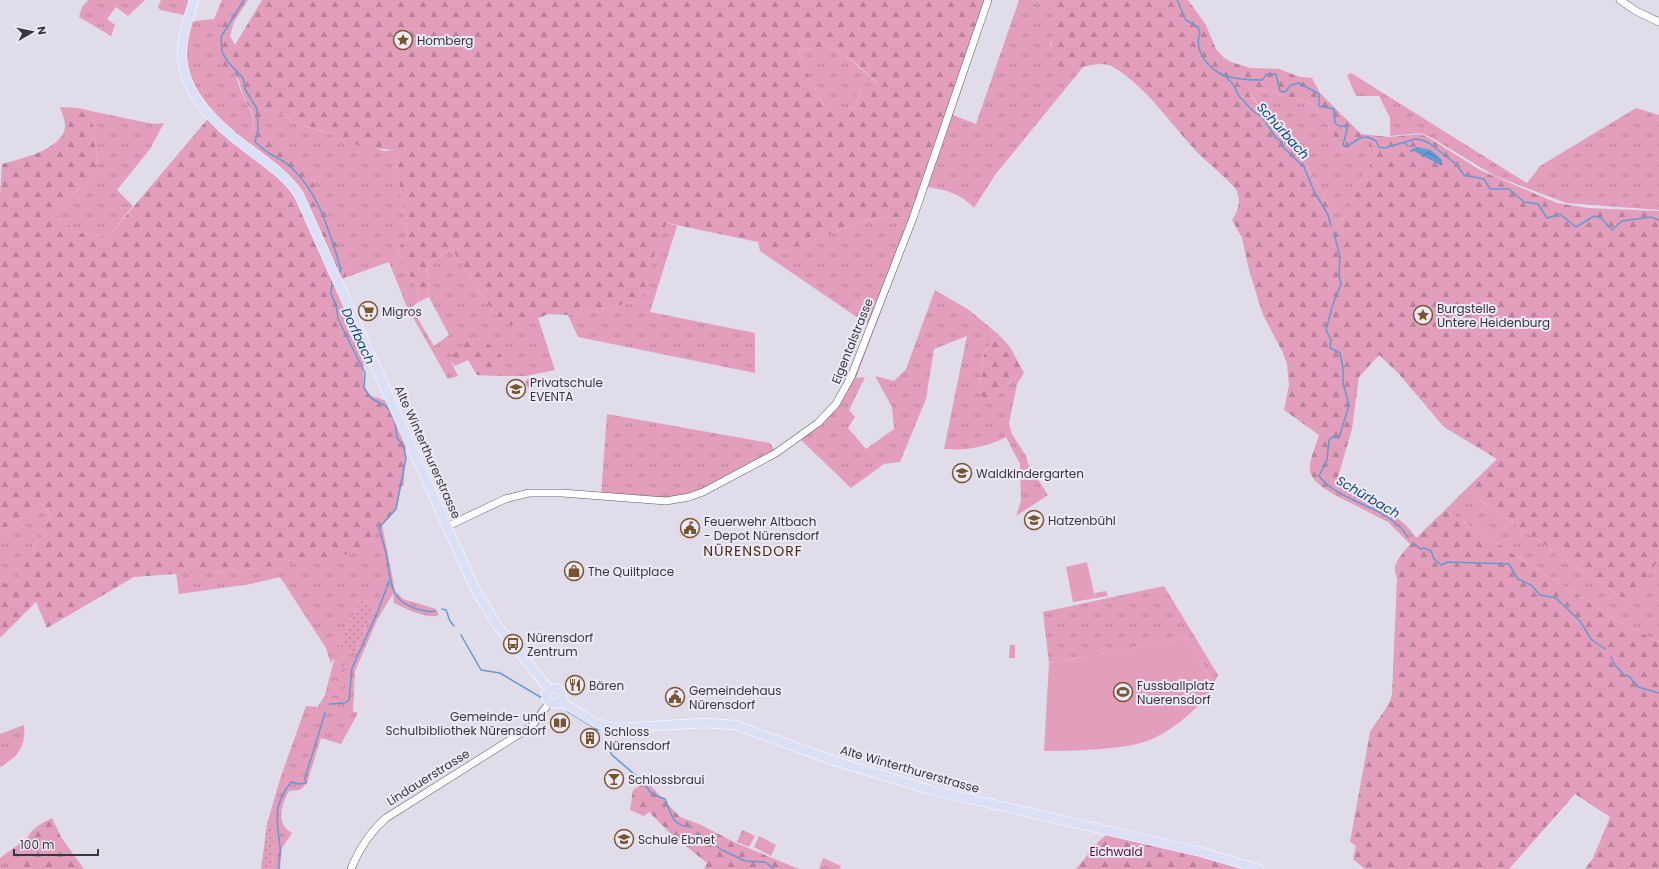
<svg xmlns="http://www.w3.org/2000/svg" width="1659" height="869" viewBox="0 0 1659 869" font-family="Poppins,sans-serif">
<style>
.grass{fill:url(#grass-tufts);fill-rule:evenodd}
.forest{fill:url(#forest-firs);fill-rule:evenodd}
.park{fill:url(#park-crowns)}
.garden{fill:url(#garden-dots)}
.pitch{fill:#e39ebc}
.water{fill:url(#water-waves)}
.lines{fill:none;stroke-linecap:round;stroke-linejoin:round}
.stream{stroke:#649ad2;stroke-width:1.5}
.minor-casing{stroke:#5c5863;stroke-width:8}
.major-casing{stroke:#fff;stroke-width:10}
.minor{stroke:#fff;stroke-width:7}
.major{stroke:#dbe0f7;stroke-width:9}
.labels{text-anchor:middle;dominant-baseline:central;stroke-width:4;stroke-linejoin:round;paint-order:stroke}
.poi-label{font-size:12px;fill:#39373c;stroke:#eee9f7;text-anchor:start}
.street-label{font-size:12px;fill:#39373c;stroke:#eee9f7}
.park-label{font-size:12px;fill:#520e34;stroke:#eee9f7}
.water-label{font-size:13px;font-style:italic;fill:#0b487d;stroke:#eee9f7}
.quarter-label{font-size:14px;letter-spacing:1px;fill:#472d0c;stroke:#eee9f7}
</style>
<defs>
<pattern id="grass-tufts" width="24" height="20" patternUnits="userSpaceOnUse"><rect width="24" height="20" fill="#e39ebc"/><path d="M3 7l-1-3M5 7V3M7 7l1-3M15 17l-1-3M17 17v-4M19 17l1-3" fill="none" stroke="#b9829a"/></pattern>
<pattern id="forest-firs" width="22" height="20" patternUnits="userSpaceOnUse"><rect width="22" height="20" fill="#e39ebc"/><path d="M5 1l3.5 6h-7zM16 11l3.5 6h-7z" fill="#b9829a"/></pattern>
<pattern id="park-crowns" width="20" height="18" patternUnits="userSpaceOnUse"><rect width="20" height="18" fill="#e39ebc"/><path d="M2 6a3 3 0 1 1 6 0M12 15a3 3 0 1 1 6 0" fill="none" stroke="#b9829a"/></pattern>
<pattern id="garden-dots" width="8" height="8" patternUnits="userSpaceOnUse"><rect width="8" height="8" fill="#e39ebc"/><path d="M2 2h.1M6 6h.1" fill="none" stroke="#b9829a" stroke-width="1.8" stroke-linecap="round"/></pattern>
<pattern id="water-waves" width="16" height="10" patternUnits="userSpaceOnUse"><rect width="16" height="10" fill="#649ad2"/><path d="M0 5q4-4 8 0t8 0" fill="none" stroke="#537eac"/></pattern>
</defs>
<rect width="100%" height="100%" fill="#e0dce9"/>
<g class="grass">
<polygon points="88,0 145,0 128,16 116,7 107,19 115,25 111,36 79,17 82,7"/>
<polygon points="161,0 189,0 184,15 160,10 158,7"/>
<path d="M222,0H248L234,22L226,17L221,64C240,76 235,76 242,94C249,110 256,113 252,133L241,130H225L211,115L184,68L187,22L214,19Z"/>
<path d="M988,0H992L953,115L976,124L1019,0H1036L1056,9C1060,22 1055,32 1050,45L1075,68L1083,67L995,175L974,208C962,194 946,190 928,187L856,378L865,377L849,410L855,417L848,428L866,449L894,429L892,407L875,376L894,381L906,369L935,290L969,310L999,335C995,340 989,345 986,350C980,361 985,373 978,387L1000,393L1017,376H1022L1017,384L1009,423L1012,434L1026,456L1028,464L1048,495L1016,516L1021,501L1020,464L1006,437C987,447 965,451 944,449L967,336L934,349L926,399L900,462L884,464L851,488L799,438L836,404L870,326L760,251L758,242L783,252L866,220L891,217L913,218Z"/>
<path d="M826,46C847,55 861,67 877,84L858,90L856,105L835,115L820,101L798,51Z"/>
<polygon points="1351,73 1527,183 1540,166 1636,108 1659,115 1659,210 1566,203 1495,176 1432,138 1420,133 1390,136 1390,118 1379,96 1356,96 1347,75"/>
<path d="M1258,89L1309,102L1323,117L1342,150L1350,149L1368,138L1371,160L1369,169L1363,176L1346,214L1337,227C1319,174 1283,136 1249,93Z"/>
<path d="M275,110L297,124L384,151L394,150L408,240L401,244L397,258C408,270 417,284 419,302L411,307L434,346L449,335L429,297L427,263L452,249L495,315C512,329 519,325 538,318L555,370L526,376H497L503,363L502,356L450,359L458,376L448,379L407,307L389,262L347,277L329,217L270,141L262,134V111Z"/>
<polygon points="91,111 153,124 164,123 150,149 117,190 133,206 108,237 77,232 53,213 60,205 99,173"/>
<polygon points="667,223 677,226 650,312 755,333 755,373 578,337 568,315 631,303 661,233"/>
<polygon points="607,414 770,443 776,453 703,492 677,500 601,496"/>
<path d="M1336,484C1364,498 1399,511 1417,539L1411,545L1388,522L1333,494Z"/>
<polygon points="1465,490 1628,602 1659,556 1659,642 1618,621 1445,510"/>
<polygon points="40,503 51,514 13,588 0,581 0,532 22,519"/>
<path d="M382,524L395,591L403,599L436,609L439,615C428,620 404,608 394,603L393,594L378,618L355,671L353,711L358,713L341,744L321,738L307,783L300,790L289,791C284,800 278,814 283,824C284,828 289,831 292,833L282,848L280,869H272L274,841L272,825L267,824L280,779L306,706L318,707L325,695L334,699L346,669L333,659L331,664L326,648L280,577L251,584L179,594L176,573L255,568ZM360,600L375,607L354,653L339,646Z"/>
<polygon points="1164,586 1218,675 1209,693 1201,702 1196,697 1209,676 1188,638 1049,663 1043,612"/>
<path d="M24,725C26,746 19,756 0,767V734Z"/>
<polygon points="26,839 25,863 21,869 0,869 0,858"/>
</g>
<g class="forest">
<path d="M262,0H988L913,218L891,217L866,220L783,252L758,242L667,223L657,244L647,285L640,298L631,303L568,315L549,314L523,324L513,325L505,323L495,315L452,249L427,263L429,297L419,302C417,284 408,270 397,258L401,244L408,240L394,150L362,147L324,132L297,124L275,110L262,111V134C278,148 296,160 309,177C329,203 338,246 347,277L337,281L373,360L363,367L364,385L369,395L392,403L411,445L405,450L404,484L400,488L396,509L382,524L368,547L341,556L255,568L134,577L47,628L36,602L0,638V581L13,587L51,514L40,503L22,519L0,532V194L2,164C20,159 61,150 65,128C66,122 62,113 60,107L78,108L91,111L99,173L60,205L54,213L77,232L108,237L211,115L225,130H241L252,132C257,109 248,110 242,92C240,87 240,82 237,77C233,71 225,69 221,63C211,47 218,31 226,17L234,22L230,36L235,45ZM826,46C847,54 861,67 877,83L858,90L856,105L835,115L820,101L798,51Z"/>
<path d="M1036,0H1188L1206,25L1216,49L1224,58L1231,62L1250,68L1279,69L1300,77L1312,78L1320,93L1361,134L1389,137L1420,134L1431,139L1480,170L1557,203L1588,208L1659,211V556L1653,569L1628,602L1465,490L1497,459L1444,427L1398,373L1379,355L1359,377L1352,429L1333,494C1300,474 1309,467 1319,435L1284,410L1289,385L1287,364L1283,353L1263,315L1249,270L1242,238L1232,220C1239,210 1241,201 1236,189C1223,174 1207,163 1194,149C1170,122 1144,85 1113,67C1094,56 1068,81 1054,59C1044,43 1062,28 1056,9ZM1258,89L1309,102L1323,117L1342,150L1350,149L1368,138L1371,160L1369,169L1363,176L1346,214L1337,227C1319,175 1283,136 1249,94Z"/>
<path d="M999,335L1010,347L1024,373L1022,376H1017L1000,393L983,398L978,387C985,373 980,362 986,350C989,345 995,340 999,335Z"/>
<polygon points="476,336 490,345 502,356 503,363 497,376 477,375 468,360 455,366 449,359 463,345"/>
<path d="M1445,510L1618,621L1659,642V869H1585L1593,858L1610,817L1575,794L1509,869H1365L1353,859L1356,846L1350,842L1370,732C1377,719 1390,707 1392,694L1397,578C1396,575 1394,570 1395,566C1400,551 1433,522 1445,510Z"/>
<polygon points="646,781 680,817 699,824 736,843 799,869 704,869 707,863 671,834 649,812 644,816 630,810 633,790"/>
<path d="M52,818L61,837L84,869H21C29,857 21,841 33,830C38,825 46,821 52,818Z"/>
<polygon points="1111,831 1259,869 1076,869 1099,841"/>
</g>
<g class="park">
<circle cx="530" cy="383" r="4.5"/>
<polygon points="1010,645 1015,645 1015,658 1009,658"/>
<polygon points="334,660 346,669 345,695 343,699 334,699 325,695"/>
<polygon points="742,830 755,836 749,847 737,842"/>
<polygon points="823,858 841,866 840,869 819,869"/>
</g>
<g class="garden">
<polygon points="360,600 375,607 354,653 339,646"/>
<polygon points="267,824 272,825 274,841 272,869 261,869"/>
</g>
<g class="pitch">
<polygon points="1087,562 1095,597 1095,593 1106,591 1108,596 1073,602 1066,567"/>
<path d="M1188,638L1209,676L1196,697L1201,702C1187,718 1168,733 1147,741C1123,750 1071,751 1044,751L1049,663Z"/>
<polygon points="759,836 776,845 771,856 754,847"/>
</g>
<polygon class="water" points="1417,147 1431,150 1442,160 1442,166 1414,151 1410,152 1410,150"/>
<g class="lines">
<g class="stream">
<path d="M244,0L221,37L222,52L228,62L243,78L245,89L257,109L258,130L255,142C260,146 265,151 270,154C277,158 285,161 291,167C320,194 329,232 341,269L340,272"/>
<path d="M1177,0L1186,20L1198,27L1200,34C1194,47 1205,65 1219,73C1230,79 1249,80 1262,80L1267,74H1276L1280,91L1285,92L1291,85L1299,83L1319,94V106L1334,109L1335,123L1339,126H1346L1347,130L1343,145L1346,147L1360,138L1368,137L1376,141L1379,147L1385,148L1415,139L1422,140L1429,143L1456,164L1464,175L1484,179L1490,189H1509L1524,202L1538,204L1547,218L1560,214L1576,227L1594,216L1601,218L1612,230L1622,221L1651,217L1659,220"/>
<polyline points="1225,76 1233,84 1239,96 1253,111 1263,118 1276,138 1282,142 1284,148 1304,167 1314,191 1328,215 1331,226"/>
<polyline points="1404,142 1408,146"/>
<path d="M1334,233L1340,257L1339,274L1341,284L1332,307L1326,330L1331,340L1330,348L1340,353L1343,368V383L1349,405L1339,438L1332,437L1329,440L1327,460L1319,476C1339,501 1375,504 1398,525C1402,528 1405,533 1408,537"/>
<path d="M332,280L331,294L336,305L338,319L365,373L364,388L372,399L386,406L390,411L395,422L397,438L403,445L406,458L396,509L379,528C382,538 385,548 387,558C391,581 389,601 417,609C423,610 429,613 435,611"/>
<polyline points="1415,544 1420,549 1424,548 1431,551 1434,559 1441,565 1448,562 1509,564 1518,579 1531,585 1540,595 1556,598 1580,621 1591,639 1605,649"/>
<polyline points="442,609 446,610 450,621 454,626"/>
<polyline points="461,635 481,670 500,673 542,698"/>
<polyline points="1611,657 1615,665 1624,675 1629,676 1638,687 1659,693"/>
<polyline points="329,704 345,703 349,700 352,668 378,611 389,581"/>
<polyline points="567,711 598,730"/>
<path d="M606,742L612,755L640,779L652,794L665,799C672,815 672,827 692,827"/>
<polyline points="697,833 722,850 745,861 765,862 774,869"/>
<path d="M279,869C278,861 281,854 280,847C277,818 272,807 291,782L299,784L306,783L305,778L325,713"/>
</g>
<defs>
<g id="minor">
<polyline points="1620,0 1636,11 1659,22"/>
<polyline points="448,526 505,499 529,493 562,493 666,501 689,497 703,492 776,453 818,423 836,404 851,377 913,218 988,0"/>
<path d="M351,869C359,849 370,832 386,818L532,726L549,703"/>
</g>
<g id="major">
<path d="M194,0C189,17 182,35 182,54C182,95 220,128 250,150C268,164 287,176 299,195L475,589L497,625L549,689"/>
<circle cx="554" cy="696" r="8"/>
<polyline points="560,701 596,723 617,728 705,723 735,725 835,761 931,790 1201,852 1259,869"/>
</g>
</defs>
<use href="#minor" class="minor-casing"/>
<use href="#major" class="major-casing"/>
<use href="#minor" class="minor"/>
<use href="#major" class="major"/>
</g>
<defs>
<symbol id="sight-ring" viewBox="-11 -11 22 22"><circle r="9.5" fill="#eee9f7" stroke="#78552e" stroke-width="1.5"/><path d="M0-6L1.8-2.2L6-1.7L2.9 1.2L3.7 5.4L0 3.3L-3.7 5.4L-2.9 1.2L-6-1.7L-1.8-2.2Z" fill="#78552e"/></symbol>
<symbol id="supermarket-ring" viewBox="-11 -11 22 22"><circle r="9.5" fill="#eee9f7" stroke="#78552e" stroke-width="1.5"/><path d="M-6-5.5h2.5l.6 2H6L4.5 2H-2.5L-4.4-4H-6ZM-1.5 3.2a1.3 1.3 0 1 0 .1 0ZM3 3.2a1.3 1.3 0 1 0 .1 0Z" fill="#78552e"/></symbol>
<symbol id="school-ring" viewBox="-11 -11 22 22"><circle r="9.5" fill="#eee9f7" stroke="#78552e" stroke-width="1.5"/><path d="M0-5L7-2L0 1L-7-2ZM-4 1L0 2.5L4 1V4Q0 6-4 4Z" fill="#78552e"/></symbol>
<symbol id="civic-ring" viewBox="-11 -11 22 22"><circle r="9.5" fill="#eee9f7" stroke="#78552e" stroke-width="1.5"/><path d="M-.6-6.5H3V-4.5H.6V-3L4-1V1h2V6H-6V1h2V-1L-.6-3ZM-1.2 2.5V6h2.4V2.5Z" fill="#78552e"/></symbol>
<symbol id="shop-ring" viewBox="-11 -11 22 22"><circle r="9.5" fill="#eee9f7" stroke="#78552e" stroke-width="1.5"/><path d="M-5-2.5h2.3a2.7 3.5 0 0 1 5.4 0H5L5.5 6h-11ZM-1.5-2.5h3a1.5 2.3 0 0 0-3 0Z" fill="#78552e"/></symbol>
<symbol id="bus-ring" viewBox="-11 -11 22 22"><circle r="9.5" fill="#eee9f7" stroke="#78552e" stroke-width="1.5"/><path d="M-5-6H5V4H4V6H2V4H-2V6H-4V4H-5ZM-3.5-4V0h7V-4ZM-3.5 1.2v1.5H-2V1.2ZM2 1.2v1.5H3.5V1.2Z" fill="#78552e"/></symbol>
<symbol id="restaurant-ring" viewBox="-11 -11 22 22"><circle r="9.5" fill="#eee9f7" stroke="#78552e" stroke-width="1.5"/><path d="M-5-6h1v4h1v-4h1v4h1v-4h1v5L-1.5 .5V6h-2V.5L-5-1ZM5-6V6H3V1.5H1.5Q1.5-4 5-6Z" fill="#78552e"/></symbol>
<symbol id="stadium-ring" viewBox="-11 -11 22 22"><circle r="9.5" fill="#eee9f7" stroke="#78552e" stroke-width="1.5"/><path d="M0-5a6.5 5 0 1 0 0 10a6.5 5 0 1 0 0-10ZM-3.5-1.8h7v3.6h-7Z" fill="#78552e"/></symbol>
<symbol id="library-ring" viewBox="-11 -11 22 22"><circle r="9.5" fill="#eee9f7" stroke="#78552e" stroke-width="1.5"/><path d="M-6-4Q-3-5.5-.7-3.5V5Q-3 3-6 4ZM6-4Q3-5.5 .7-3.5V5Q3 3 6 4Z" fill="#78552e"/></symbol>
<symbol id="building-ring" viewBox="-11 -11 22 22"><circle r="9.5" fill="#eee9f7" stroke="#78552e" stroke-width="1.5"/><path d="M-4-6H4V6H1V3H-1V6H-4ZM-2.5-4.3h1.7v1.8h-1.7ZM.8-4.3h1.7v1.8H.8ZM-2.5-1h1.7V.8h-1.7ZM.8-1h1.7V.8H.8Z" fill="#78552e"/></symbol>
<symbol id="bar-ring" viewBox="-11 -11 22 22"><circle r="9.5" fill="#eee9f7" stroke="#78552e" stroke-width="1.5"/><path d="M-6-5H6L.8 .8V4.5H3.5V6h-7V4.5H-.8V.8Z" fill="#78552e"/></symbol>
</defs>
<g fill-rule="evenodd">
<use href="#sight-ring" x="392" y="29" width="22" height="22"/>
<use href="#supermarket-ring" x="357" y="300" width="22" height="22"/>
<use href="#sight-ring" x="1412" y="304" width="22" height="22"/>
<use href="#school-ring" x="505" y="378" width="22" height="22"/>
<use href="#school-ring" x="951" y="462" width="22" height="22"/>
<use href="#school-ring" x="1023" y="509" width="22" height="22"/>
<use href="#civic-ring" x="679" y="517" width="22" height="22"/>
<use href="#shop-ring" x="563" y="560" width="22" height="22"/>
<use href="#bus-ring" x="502" y="633" width="22" height="22"/>
<use href="#restaurant-ring" x="564" y="674" width="22" height="22"/>
<use href="#stadium-ring" x="1112" y="681" width="22" height="22"/>
<use href="#civic-ring" x="664" y="686" width="22" height="22"/>
<use href="#library-ring" x="549" y="712" width="22" height="22"/>
<use href="#building-ring" x="579" y="727" width="22" height="22"/>
<use href="#bar-ring" x="603" y="768" width="22" height="22"/>
<use href="#school-ring" x="613" y="828" width="22" height="22"/>
</g>
<g class="labels">
<g class="poi-label">
<text x="417" y="40">Homberg</text>
<text x="1437" y="308">Burgstelle<tspan x="1437" dy="14">Untere Heidenburg</tspan></text>
<text x="382" y="311">Migros</text>
<text x="530" y="382">Privatschule<tspan x="530" dy="14">EVENTA</tspan></text>
<text x="976" y="473">Waldkindergarten</text>
<text x="1048" y="520">Hatzenbühl</text>
<text x="704" y="521">Feuerwehr Altbach<tspan x="704" dy="14">- Depot Nürensdorf</tspan></text>
<text x="588" y="571">The Quiltplace</text>
<text x="527" y="637">Nürensdorf<tspan x="527" dy="14">Zentrum</tspan></text>
<text x="589" y="685">Bären</text>
<text x="1137" y="685">Fussballplatz<tspan x="1137" dy="14">Nuerensdorf</tspan></text>
<text x="689" y="690">Gemeindehaus<tspan x="689" dy="14">Nürensdorf</tspan></text>
<text x="546" y="716" text-anchor="end">Gemeinde- und<tspan x="546" dy="14">Schulbibliothek Nürensdorf</tspan></text>
<text x="604" y="731">Schloss<tspan x="604" dy="14">Nürensdorf</tspan></text>
<text x="628" y="779">Schlossbraui</text>
<text x="638" y="839">Schule Ebnet</text>
</g>
<g class="street-label">
<text transform="translate(852 341) rotate(-68)">Eigentalstrasse</text>
<text transform="translate(428 452) rotate(66)">Alte Winterthurerstrasse</text>
<text transform="translate(910 769) rotate(16)">Alte Winterthurerstrasse</text>
<text transform="translate(428 777) rotate(-32)">Lindauerstrasse</text>
</g>
<g class="park-label">
<text x="1116" y="851">Eichwald</text>
</g>
<g class="water-label">
<text transform="translate(1283 131) rotate(48)">Schürbach</text>
<text transform="translate(358 336) rotate(65)">Dorfbach</text>
<text transform="translate(1368 497) rotate(30)">Schürbach</text>
</g>
<g class="quarter-label">
<text x="753" y="551">NÜRENSDORF</text>
</g>
</g>
<g transform="translate(32 32) rotate(81)" stroke="#eee9f7" stroke-width="3" paint-order="stroke">
<path d="M0-3L7 15L0 10L-7 15Z" fill="#39373c"/>
<text y="-6" font-size="11" font-weight="bold" text-anchor="middle" fill="#39373c">N</text>
</g>
<path d="M14 849v6h84v-6" fill="none" stroke="#39373c" stroke-width="2"/>
<text x="20" y="849" font-size="12" fill="#39373c" stroke="#eee9f7" stroke-width="3" paint-order="stroke">100 m</text>
</svg>
